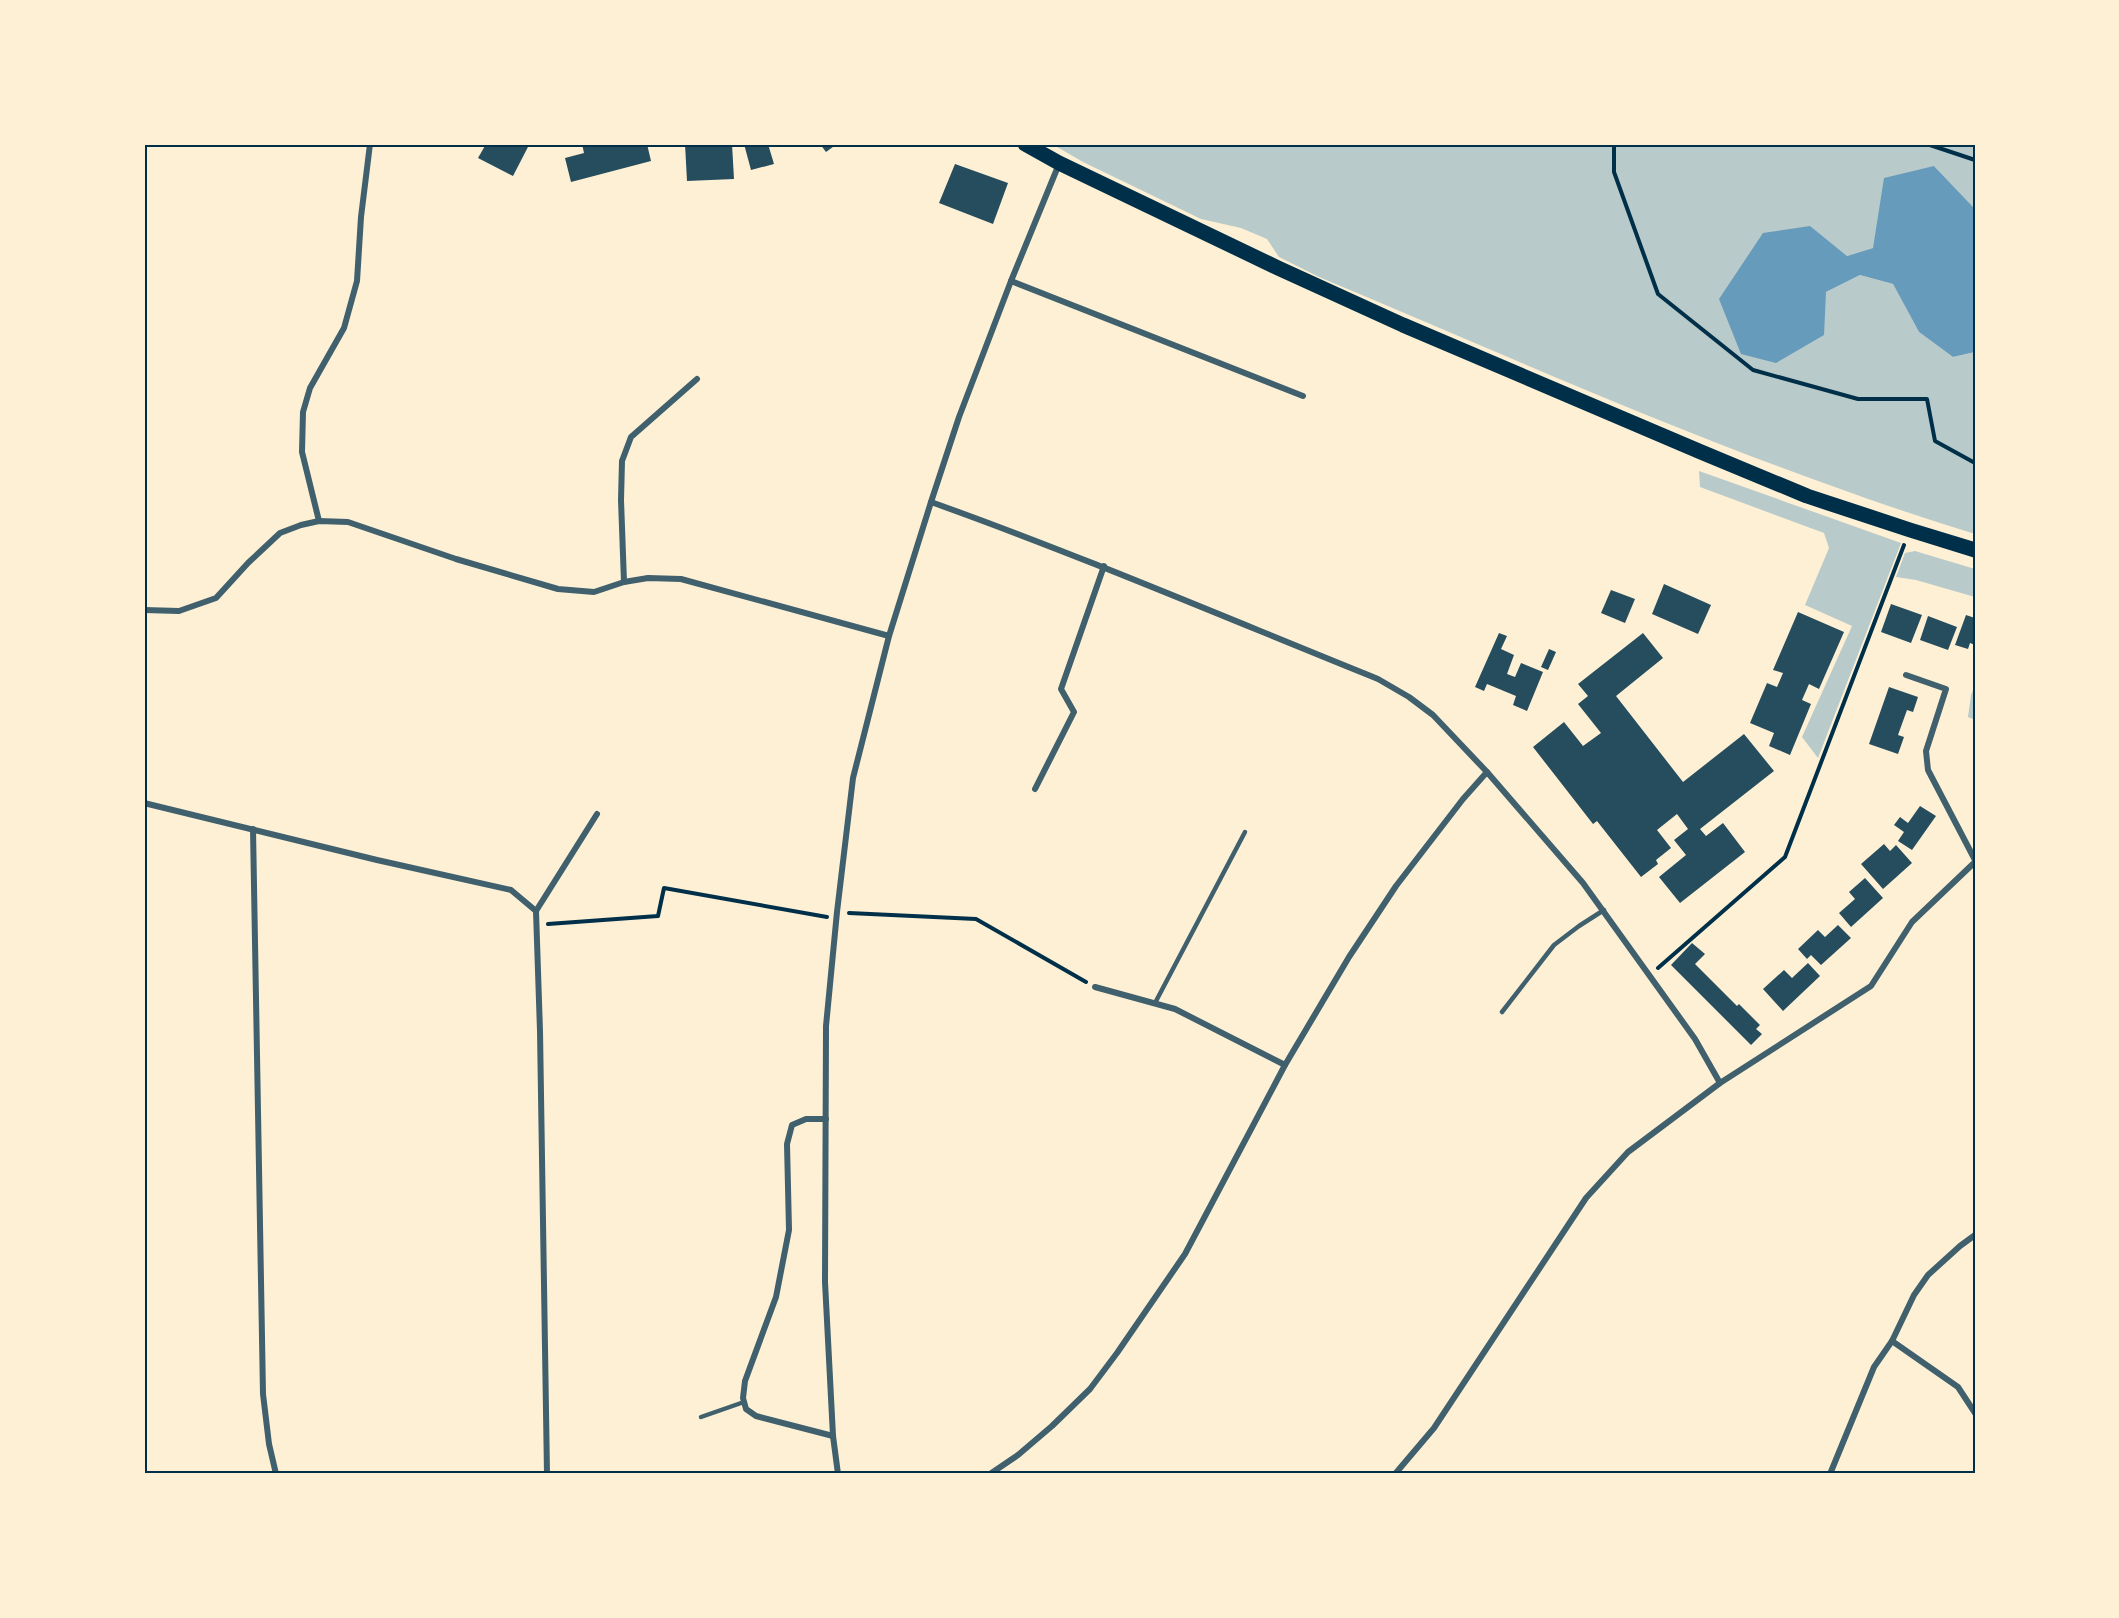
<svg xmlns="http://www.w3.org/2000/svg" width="2119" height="1618" viewBox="0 0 2119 1618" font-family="'Fira Sans Condensed',sans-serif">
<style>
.green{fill:#b9caca}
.water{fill:#669bbc}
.building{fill:#264d5e}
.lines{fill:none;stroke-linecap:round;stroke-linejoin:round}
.path{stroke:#003049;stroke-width:4}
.service{stroke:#3f606c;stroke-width:4.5}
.minor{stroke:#3f606c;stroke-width:6}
.trunk{stroke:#003049;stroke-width:15}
.neatline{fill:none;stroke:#003049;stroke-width:2}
</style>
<rect width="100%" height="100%" fill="#fdf0d5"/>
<g class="green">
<path d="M1052,144H1975V209L1934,166L1873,248L1847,256L1809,226L1826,292L1860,275L1893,284L1919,332L1953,357L1975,352V534C1750,465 1536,368 1319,277L1279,257L1267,239L1241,228L1201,219L1083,162Z"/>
<polygon points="1699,471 1901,543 1818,758 1802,737 1852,626 1805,605 1829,548 1824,533 1700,487"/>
<polygon points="1915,551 1975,569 1975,597 1916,580 1896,577 1905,553"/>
<polygon points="1975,686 1975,720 1968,717 1971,695"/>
</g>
<polygon class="water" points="1934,166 1975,209 1975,352 1953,357 1919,332 1893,284 1860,275 1826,292 1824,335 1776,363 1741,354 1719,299 1763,233 1810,226 1847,256 1873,248 1884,178"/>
<g class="building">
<polygon points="486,144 528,144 529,145 513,176 478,158"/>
<polygon points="582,144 647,144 651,161 571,182 565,158 584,153"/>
<polygon points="685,144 732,144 734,179 687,181"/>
<polygon points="744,144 768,144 774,164 751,170"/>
<polygon points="820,144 837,144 826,152"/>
<polygon points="955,164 1008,183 993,224 939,203"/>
<polygon points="1664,584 1711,605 1698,634 1652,614"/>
<polygon points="1611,590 1635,599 1625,623 1601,613"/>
<polygon points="1891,604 1922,615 1911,643 1881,632"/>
<polygon points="1798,612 1844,632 1819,689 1809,684 1802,700 1811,704 1790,755 1769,746 1774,733 1750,723 1767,683 1777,687 1783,673 1773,670"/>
<polygon points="1966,615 1975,618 1975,645 1970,643 1968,649 1955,645"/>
<polygon points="1928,616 1957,627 1948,650 1920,640"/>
<polygon points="1499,633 1507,636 1501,649 1514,655 1507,674 1515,677 1521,663 1543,672 1527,711 1513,705 1516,696 1487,684 1484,691 1475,687"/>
<polygon points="1643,633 1663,658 1616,696 1683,782 1744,734 1774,771 1700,829 1706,836 1723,823 1745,852 1680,903 1659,877 1686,855 1674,840 1688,829 1677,814 1657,830 1671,848 1656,860 1658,864 1641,877 1597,821 1593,824 1533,747 1564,722 1583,746 1601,733 1578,704 1588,696 1578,684"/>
<polygon points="1549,649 1556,652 1548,670 1541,667"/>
<polygon points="1889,687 1918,697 1913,712 1907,710 1898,735 1904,737 1898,754 1869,744"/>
<polygon points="1920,806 1936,816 1912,850 1898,841 1904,832 1894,825 1900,817 1908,823"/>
<polygon points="1884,844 1890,851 1896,845 1912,863 1883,889 1861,864"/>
<polygon points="1865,878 1883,898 1851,927 1839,913 1855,899 1849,892"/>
<polygon points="1838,925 1851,938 1821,965 1811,955 1807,959 1798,949 1818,930 1825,937"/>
<polygon points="1692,943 1705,954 1695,964 1737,1006 1739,1004 1760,1025 1756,1029 1762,1034 1751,1045 1671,965"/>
<polygon points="1808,963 1820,976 1783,1011 1763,989 1784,970 1792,978"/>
</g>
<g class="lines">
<g class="path">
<polyline points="1614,144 1614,172 1658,294 1753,370 1858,399 1927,399 1935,441 1975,463"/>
<polyline points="1927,144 1975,160"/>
<polyline points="849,913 976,919 1086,982"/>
<polyline points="548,924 658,916 664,888 827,917"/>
<polyline points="1658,968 1785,857 1904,545"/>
</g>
<g class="service">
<polyline points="1155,1003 1245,832"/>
<polyline points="1502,1012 1554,945 1579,926 1604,910"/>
<polyline points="701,1417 744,1402"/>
</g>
<g class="minor">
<polyline points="1011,281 1303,396"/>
<path d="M931,502C1082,556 1229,619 1378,679L1409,697L1433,715L1487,772L1583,883L1695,1039L1720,1083"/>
<polyline points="319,521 302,452 303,412 310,388 344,328 357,281 361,217 370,144"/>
<polyline points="624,582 621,500 622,461 631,437 697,379"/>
<polyline points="144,610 179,611 216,598 248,563 280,533 301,525 319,521 348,522 456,559 558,589 594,592 624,582 648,578 681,579 889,636"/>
<polyline points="1906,675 1946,689 1926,751 1928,770 1975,860"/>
<polyline points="1035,789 1074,712 1061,689 1104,566"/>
<polyline points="144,803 377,860 511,890 536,911 540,1031 547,1474"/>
<polyline points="253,829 263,1394 269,1444 276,1474"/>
<polyline points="536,911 597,814"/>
<polyline points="1095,987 1175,1009 1285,1065"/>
<polyline points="826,1119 806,1119 792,1125 787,1144 789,1230 776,1297 745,1381 743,1398 746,1409 756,1416 833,1436"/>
<polyline points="1892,1341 1958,1387 1975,1413"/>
<polyline points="838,1474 833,1436 825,1282 826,1026 837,912 853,778 889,636 931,502 959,417 1011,281 1059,164"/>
<polyline points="990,1474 1018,1455 1052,1426 1090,1389 1117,1353 1185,1254 1285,1065 1349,957 1396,886 1463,799 1487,772"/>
<polyline points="1395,1474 1434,1428 1586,1198 1628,1152 1720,1083 1871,986 1912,922 1975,862"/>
<polyline points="1830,1474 1874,1367 1892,1341 1914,1295 1928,1275 1960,1246 1975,1235"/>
</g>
<polyline class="trunk" points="1025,144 1059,163 1278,268 1403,325 1701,452 1807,496 1910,530 1975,550"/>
</g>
<rect width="2119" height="1618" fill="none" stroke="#fdf0d5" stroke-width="291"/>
<rect x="146" y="146" width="1828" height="1326" class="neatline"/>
</svg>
